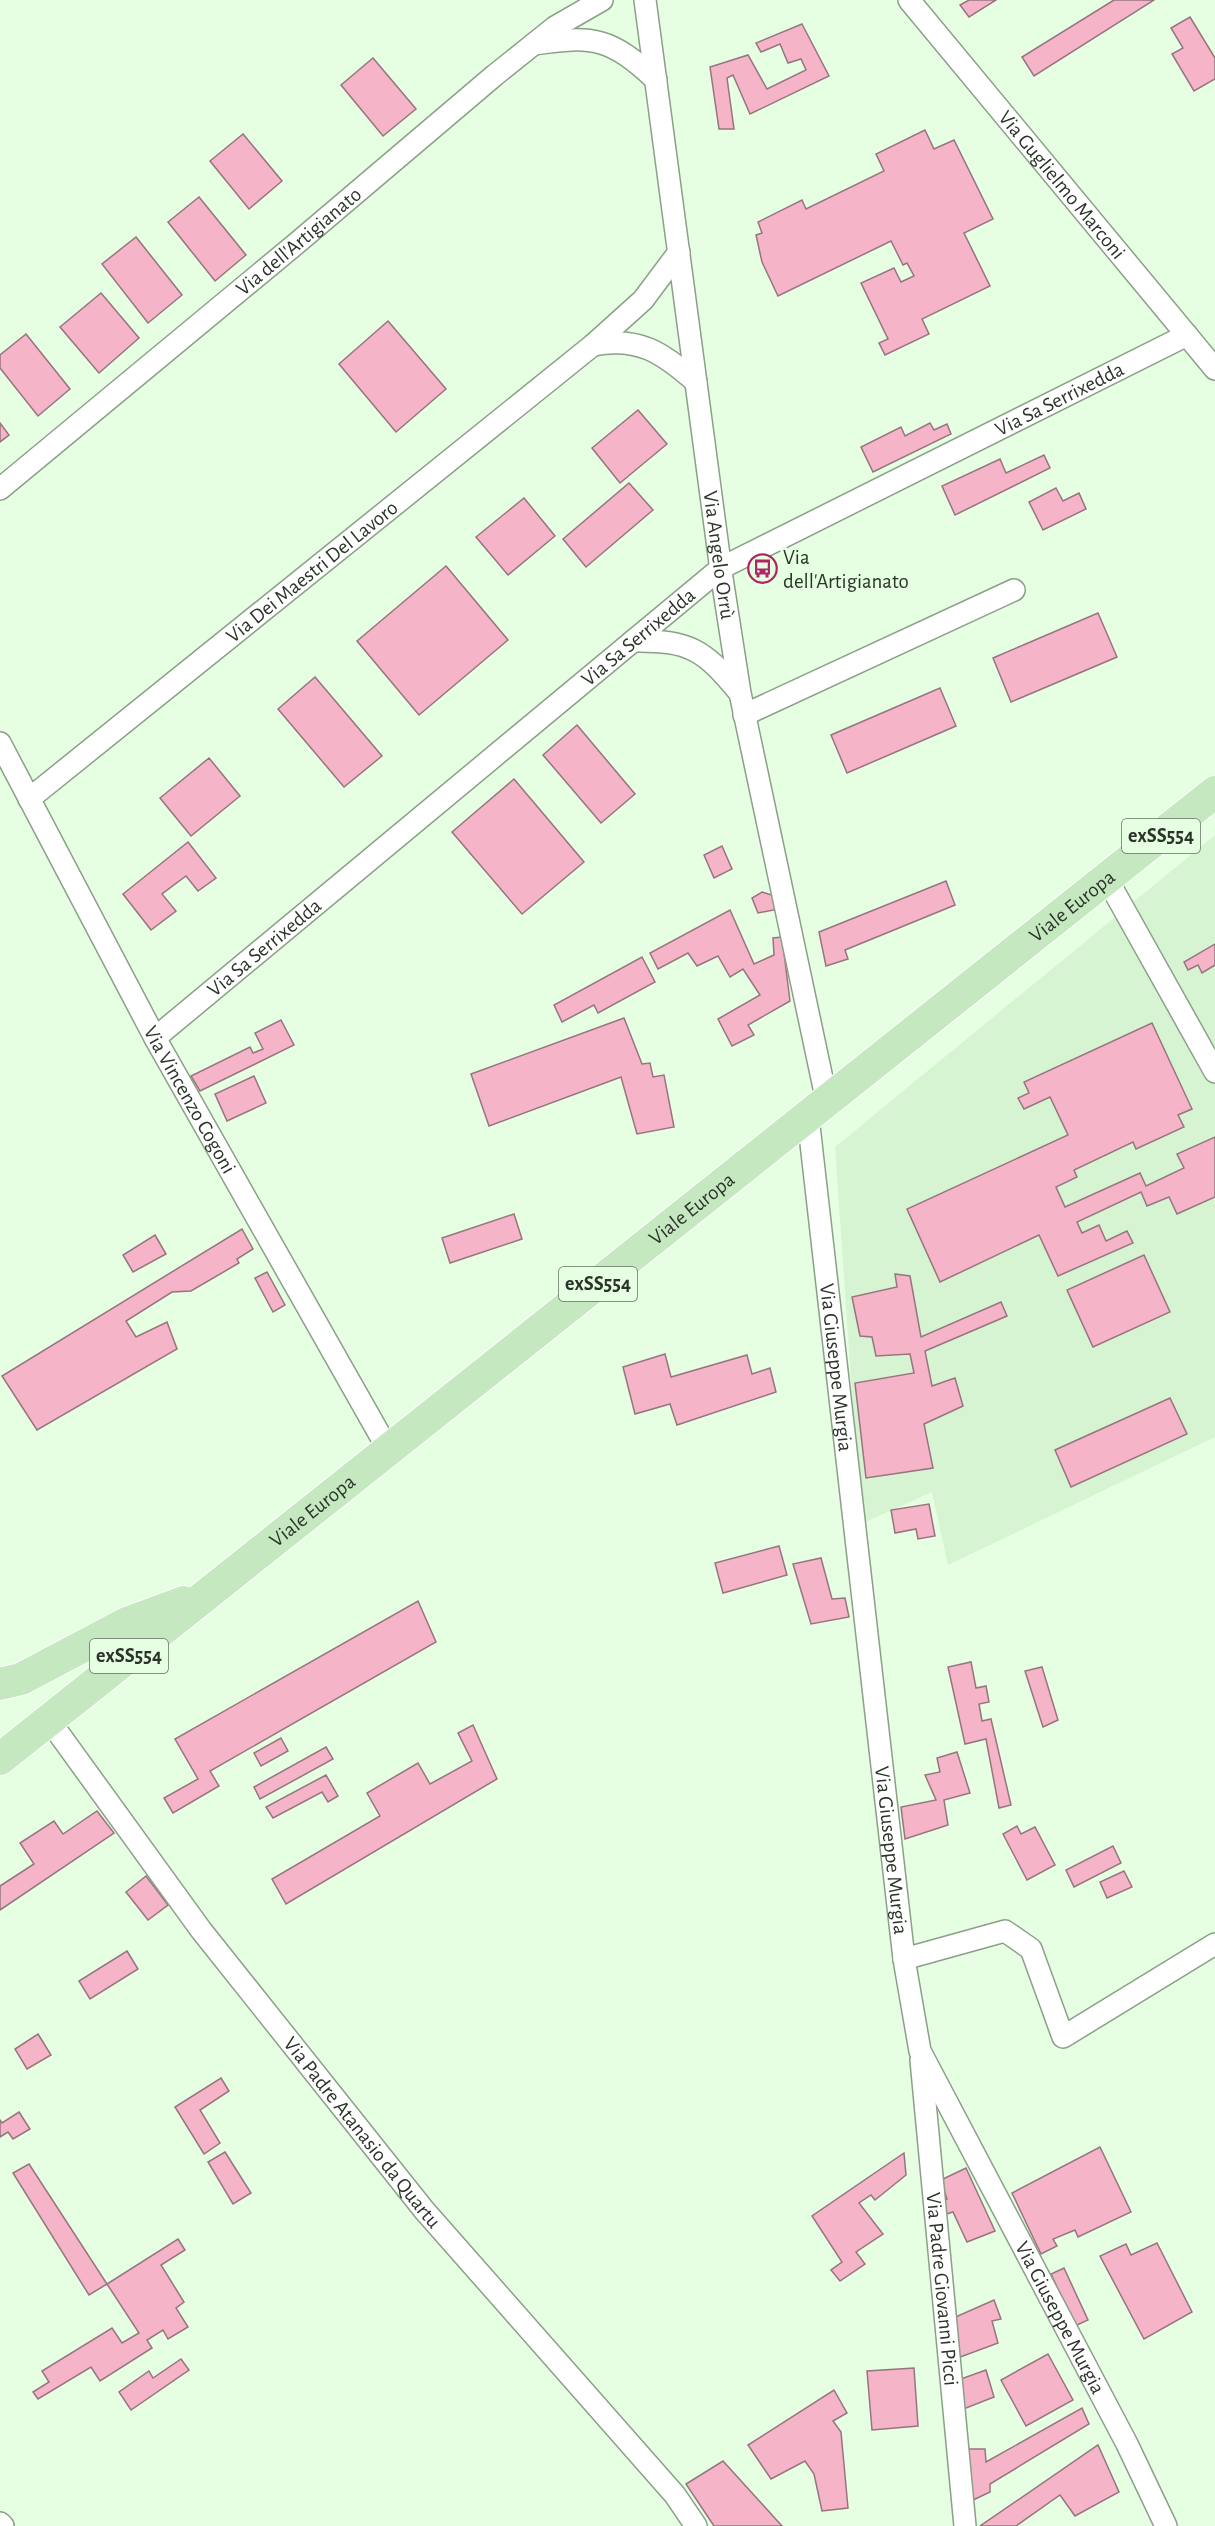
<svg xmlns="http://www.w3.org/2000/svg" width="1215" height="2526" viewBox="0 0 1215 2526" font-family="'Alegreya Sans',sans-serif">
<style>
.built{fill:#d6f4d2}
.building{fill:#f5b4c8;stroke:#96757f;stroke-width:1.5}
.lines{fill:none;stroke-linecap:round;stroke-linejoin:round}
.minor-casing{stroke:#8aa087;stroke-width:24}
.primary-casing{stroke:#fff;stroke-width:34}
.minor{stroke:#fff;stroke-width:21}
.primary{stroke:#c5e8c1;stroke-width:32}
.labels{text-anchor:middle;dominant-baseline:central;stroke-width:6;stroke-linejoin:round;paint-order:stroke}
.shield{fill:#e6fee2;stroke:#637160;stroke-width:1.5}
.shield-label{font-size:20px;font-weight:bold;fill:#2b3429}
.street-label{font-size:21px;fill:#2b3429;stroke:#e6fee2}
.poi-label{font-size:21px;fill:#2b3429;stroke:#e6fee2;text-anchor:start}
</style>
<rect width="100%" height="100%" fill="#e6fee2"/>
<polygon class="built" points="1215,835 1215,1437 948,1565 932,1492 861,1524 835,1147"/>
<g class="building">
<polygon points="969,0 996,0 969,17 960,5"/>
<polygon points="1114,0 1154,0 1034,76 1022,57"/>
<polygon points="1190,17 1215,58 1215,79 1194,91 1172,54 1183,48 1171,28"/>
<polygon points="802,24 829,76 750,114 733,75 727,78 734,129 719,129 710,67 748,55 767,89 806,70 801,59 788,63 780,44 761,52 756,43"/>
<polygon points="373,58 416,109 383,136 341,85"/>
<polygon points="925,130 934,149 954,140 993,219 964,233 990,286 922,319 929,334 885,355 879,343 888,339 861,283 894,268 901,282 914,276 907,263 903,265 891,241 778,296 762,262 756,235 762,233 758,222 802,200 806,209 884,171 876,154"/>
<polygon points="243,134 282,181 249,209 210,161"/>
<polygon points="199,197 246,255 215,281 168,222"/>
<polygon points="136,237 182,295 148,323 102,264"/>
<polygon points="101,293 139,338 99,373 60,327"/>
<polygon points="388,321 446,389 396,432 339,364"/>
<polygon points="26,334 70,389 38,416 0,368 0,355"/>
<polygon points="638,410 667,444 620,483 592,448"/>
<polygon points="0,423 9,435 0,442"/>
<polygon points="930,423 934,430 947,424 951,434 873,472 861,447 901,427 905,436"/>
<polygon points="1044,455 1050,468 955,515 942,486 1000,459 1006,473"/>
<polygon points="629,483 653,510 586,567 563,539"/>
<polygon points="1056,488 1063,501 1079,493 1086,509 1043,530 1029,502"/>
<polygon points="524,498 555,536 508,575 476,537"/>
<polygon points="446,566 508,640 419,715 357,641"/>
<polygon points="1098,613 1117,657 1011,702 993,658"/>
<polygon points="315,677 382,756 344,787 278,709"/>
<polygon points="940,688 956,726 847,773 831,735"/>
<polygon points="577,725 635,794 601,823 543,755"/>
<polygon points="209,758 240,796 191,836 160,798"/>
<polygon points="514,779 584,862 522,914 452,832"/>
<polygon points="188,842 216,878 198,891 186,876 162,894 176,911 151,930 123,894"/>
<polygon points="722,846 732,869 714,878 704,855"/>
<polygon points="946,881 955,905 845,950 848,959 826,966 819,932"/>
<polygon points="762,892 778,897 779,909 758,913 752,898"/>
<polygon points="730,910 754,964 774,955 773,938 782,937 790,1001 748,1025 754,1035 732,1046 718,1019 760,995 743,969 730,977 718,956 697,966 688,953 658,969 650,953"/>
<polygon points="1215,944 1215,965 1202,973 1198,965 1188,970 1184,962"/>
<polygon points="642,957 655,982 598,1013 594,1005 562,1022 554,1005"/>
<polygon points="624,1018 642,1064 650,1063 653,1077 664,1075 674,1127 637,1134 621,1077 489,1126 471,1074"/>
<polygon points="281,1020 294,1045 200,1091 191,1076 250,1047 253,1053 263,1049 255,1033"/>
<polygon points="1152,1023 1192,1109 1178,1115 1184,1127 1136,1149 1133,1142 1074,1170 1077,1177 1056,1187 1065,1207 1140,1173 1146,1186 1184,1168 1177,1154 1215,1137 1215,1197 1177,1214 1169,1197 1147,1206 1141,1192 1077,1222 1082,1233 1099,1225 1106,1241 1127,1231 1133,1243 1058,1276 1039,1235 940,1282 907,1209 1068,1135 1050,1097 1024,1109 1018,1098 1029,1093 1024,1082"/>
<polygon points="254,1076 266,1103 227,1121 215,1094"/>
<polygon points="514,1214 522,1239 450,1263 442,1238"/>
<polygon points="242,1229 253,1249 237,1259 239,1263 191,1291 172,1292 126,1321 136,1337 167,1322 177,1349 37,1430 2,1376"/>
<polygon points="155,1235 166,1254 133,1272 123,1255"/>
<polygon points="1144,1255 1170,1312 1093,1347 1067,1290"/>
<polygon points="267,1272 285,1305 273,1312 255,1278"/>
<polygon points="895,1274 910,1276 921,1337 1001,1302 1007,1316 925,1351 932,1386 955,1378 963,1406 924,1424 933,1468 866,1478 855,1383 914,1373 910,1354 876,1356 872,1337 860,1336 852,1297 897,1287"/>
<polygon points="665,1354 671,1377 747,1355 752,1374 770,1368 776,1392 677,1425 670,1404 635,1414 623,1367"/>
<polygon points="1170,1398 1187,1434 1071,1487 1055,1450"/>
<polygon points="929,1504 935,1536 918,1539 916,1529 895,1533 891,1510"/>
<polygon points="779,1546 787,1575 723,1593 715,1563"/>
<polygon points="821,1558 832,1599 845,1598 849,1617 811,1624 793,1564"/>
<polygon points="418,1601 436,1642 210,1771 219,1786 173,1813 164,1798 198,1779 175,1739"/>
<polygon points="971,1662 976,1688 986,1686 989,1702 979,1704 982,1721 991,1719 1011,1805 999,1808 986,1739 965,1744 948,1667"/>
<polygon points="1042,1667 1058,1720 1043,1727 1025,1671"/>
<polygon points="473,1725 497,1779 286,1904 272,1879 380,1816 367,1793 418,1763 430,1784 472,1761 458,1733"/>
<polygon points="281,1738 288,1751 261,1766 254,1753"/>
<polygon points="326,1747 333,1759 260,1799 254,1787"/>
<polygon points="957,1752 970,1793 944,1800 948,1825 905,1839 901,1807 936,1800 925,1775 940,1772 937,1758"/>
<polygon points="326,1775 338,1796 328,1802 322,1792 273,1818 266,1807"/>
<polygon points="97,1811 114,1833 0,1910 0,1886 34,1864 20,1843 54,1821 63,1834"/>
<polygon points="1017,1826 1021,1834 1035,1827 1055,1865 1027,1880 1003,1834"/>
<polygon points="1113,1846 1121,1863 1074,1887 1066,1870"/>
<polygon points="1124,1871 1132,1887 1107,1898 1100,1882"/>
<polygon points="146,1876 168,1905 148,1920 126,1892"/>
<polygon points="127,1951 138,1969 90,1999 79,1981"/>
<polygon points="38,2034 51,2055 27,2069 15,2049"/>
<polygon points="221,2078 229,2091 200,2110 220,2143 204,2154 175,2107"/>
<polygon points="19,2112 30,2129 13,2139 8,2132 0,2137 0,2120 2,2123"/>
<polygon points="1100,2147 1131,2212 1078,2237 1075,2230 1053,2239 1057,2246 1041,2254 1012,2193"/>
<polygon points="225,2152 251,2193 233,2204 208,2162"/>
<polygon points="904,2153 906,2175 875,2200 871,2195 859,2203 883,2234 856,2252 865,2264 840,2281 831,2270 842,2262 812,2216"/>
<polygon points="29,2164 107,2284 89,2295 13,2173"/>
<polygon points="966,2168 995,2231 967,2242 953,2212 940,2216 939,2203 947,2199 941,2180"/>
<polygon points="178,2239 185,2250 161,2265 184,2302 176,2308 188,2327 168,2339 163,2330 147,2340 152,2348 100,2381 91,2367 38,2399 33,2392 49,2382 42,2371 112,2328 122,2343 139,2333 107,2284"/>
<polygon points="1157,2243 1192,2312 1144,2339 1100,2256 1126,2244 1131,2255"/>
<polygon points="1064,2268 1088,2320 1075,2326 1051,2274"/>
<polygon points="994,2300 1001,2319 992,2321 998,2343 955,2359 951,2319"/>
<polygon points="1048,2354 1073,2400 1026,2426 1001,2380"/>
<polygon points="181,2359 189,2370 131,2410 119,2392 149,2371 153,2378"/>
<polygon points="914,2368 918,2426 872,2430 867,2371"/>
<polygon points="986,2370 994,2397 961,2410 958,2380"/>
<polygon points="834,2390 847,2413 833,2421 841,2432 848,2508 822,2511 814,2474 805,2461 771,2479 748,2445"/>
<polygon points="1082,2408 1089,2424 990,2484 990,2492 971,2501 965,2449 985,2449 986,2462"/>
<polygon points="1098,2445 1119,2492 1075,2516 1060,2495 1016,2526 980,2526"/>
<polygon points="723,2461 782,2526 714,2526 686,2484"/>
</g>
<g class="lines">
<defs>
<g id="minor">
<path id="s1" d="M645,0L722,578L740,693L827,1102"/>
<path id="s2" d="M909,0L1215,369"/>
<path d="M534,44C594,35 611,38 656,80"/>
<path d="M593,345C639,336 663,353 696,382"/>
<path id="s3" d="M0,489L297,243L495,75L555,27L602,0"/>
<path d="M633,641C690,640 704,650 739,692"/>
<polyline points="744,715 1014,590"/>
<path id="s4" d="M0,743L155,1038L389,1451"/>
<path id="s5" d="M29,799L593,345L643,300L679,252"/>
<polyline points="1107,879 1215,1072"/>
<path id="s6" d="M155,1038L721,568L1187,335"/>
<path id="s7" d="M808,1117L904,1959L920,2051L1127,2444L1166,2526"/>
<path id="s8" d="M49,1720L201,1930L424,2210L675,2495L696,2526"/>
<polyline points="904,1959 1005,1931 1031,1949 1063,2037 1215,1944"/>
<path id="s9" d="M921,2060L965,2526"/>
<polyline points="0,2523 3,2526"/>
</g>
<g id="primary">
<polyline points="0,1684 21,1679 127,1623 184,1602"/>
<path id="s10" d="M0,1759L1215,792"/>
</g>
</defs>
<use href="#minor" class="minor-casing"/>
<use href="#primary" class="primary-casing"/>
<use href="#minor" class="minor"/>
<use href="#primary" class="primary"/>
</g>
<defs>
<symbol id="bus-ring" viewBox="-11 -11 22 22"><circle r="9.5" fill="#e6fee2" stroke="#b02664" stroke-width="1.5"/><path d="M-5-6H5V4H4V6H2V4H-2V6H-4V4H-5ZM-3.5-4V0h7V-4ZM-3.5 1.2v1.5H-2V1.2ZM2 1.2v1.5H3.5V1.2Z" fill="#b02664"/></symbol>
</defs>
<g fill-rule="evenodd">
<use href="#bus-ring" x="746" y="552" width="33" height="33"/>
</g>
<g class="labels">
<g class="shield">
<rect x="1122" y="819" width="78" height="34" rx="4.5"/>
<rect x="559" y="1267" width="78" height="34" rx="4.5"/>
<rect x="90" y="1639" width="78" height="34" rx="4.5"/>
</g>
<g class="shield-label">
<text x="1161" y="836">exSS554</text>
<text x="598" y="1284">exSS554</text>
<text x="129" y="1656">exSS554</text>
</g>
<g class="street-label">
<text stroke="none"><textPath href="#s2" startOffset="240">Via Guglielmo Marconi</textPath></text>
<text stroke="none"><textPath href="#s3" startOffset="388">Via dell'Artigianato</textPath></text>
<text stroke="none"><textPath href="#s6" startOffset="1114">Via Sa Serrixedda</textPath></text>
<text stroke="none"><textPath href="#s1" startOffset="560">Via Angelo Orrù</textPath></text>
<text stroke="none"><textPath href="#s5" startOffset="363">Via Dei Maestri Del Lavoro</textPath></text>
<text stroke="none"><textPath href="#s6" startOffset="628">Via Sa Serrixedda</textPath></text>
<text stroke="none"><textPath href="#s10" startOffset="1370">Viale Europa</textPath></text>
<text stroke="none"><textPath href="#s6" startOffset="142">Via Sa Serrixedda</textPath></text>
<text stroke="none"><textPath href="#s4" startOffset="404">Via Vincenzo Cogoni</textPath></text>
<text stroke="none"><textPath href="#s10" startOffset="884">Viale Europa</textPath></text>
<text stroke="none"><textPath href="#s7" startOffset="252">Via Giuseppe Murgia</textPath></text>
<text stroke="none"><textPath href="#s10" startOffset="399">Viale Europa</textPath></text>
<text stroke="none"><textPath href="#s7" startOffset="738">Via Giuseppe Murgia</textPath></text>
<text stroke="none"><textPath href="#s8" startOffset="518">Via Padre Atanasio da Quartu</textPath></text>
<text stroke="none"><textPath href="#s9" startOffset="230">Via Padre Giovanni Picci</textPath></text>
<text stroke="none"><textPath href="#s7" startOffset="1242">Via Giuseppe Murgia</textPath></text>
</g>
<g class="poi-label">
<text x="783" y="557">Via<tspan x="783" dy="24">dell'Artigianato</tspan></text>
</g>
</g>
</svg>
